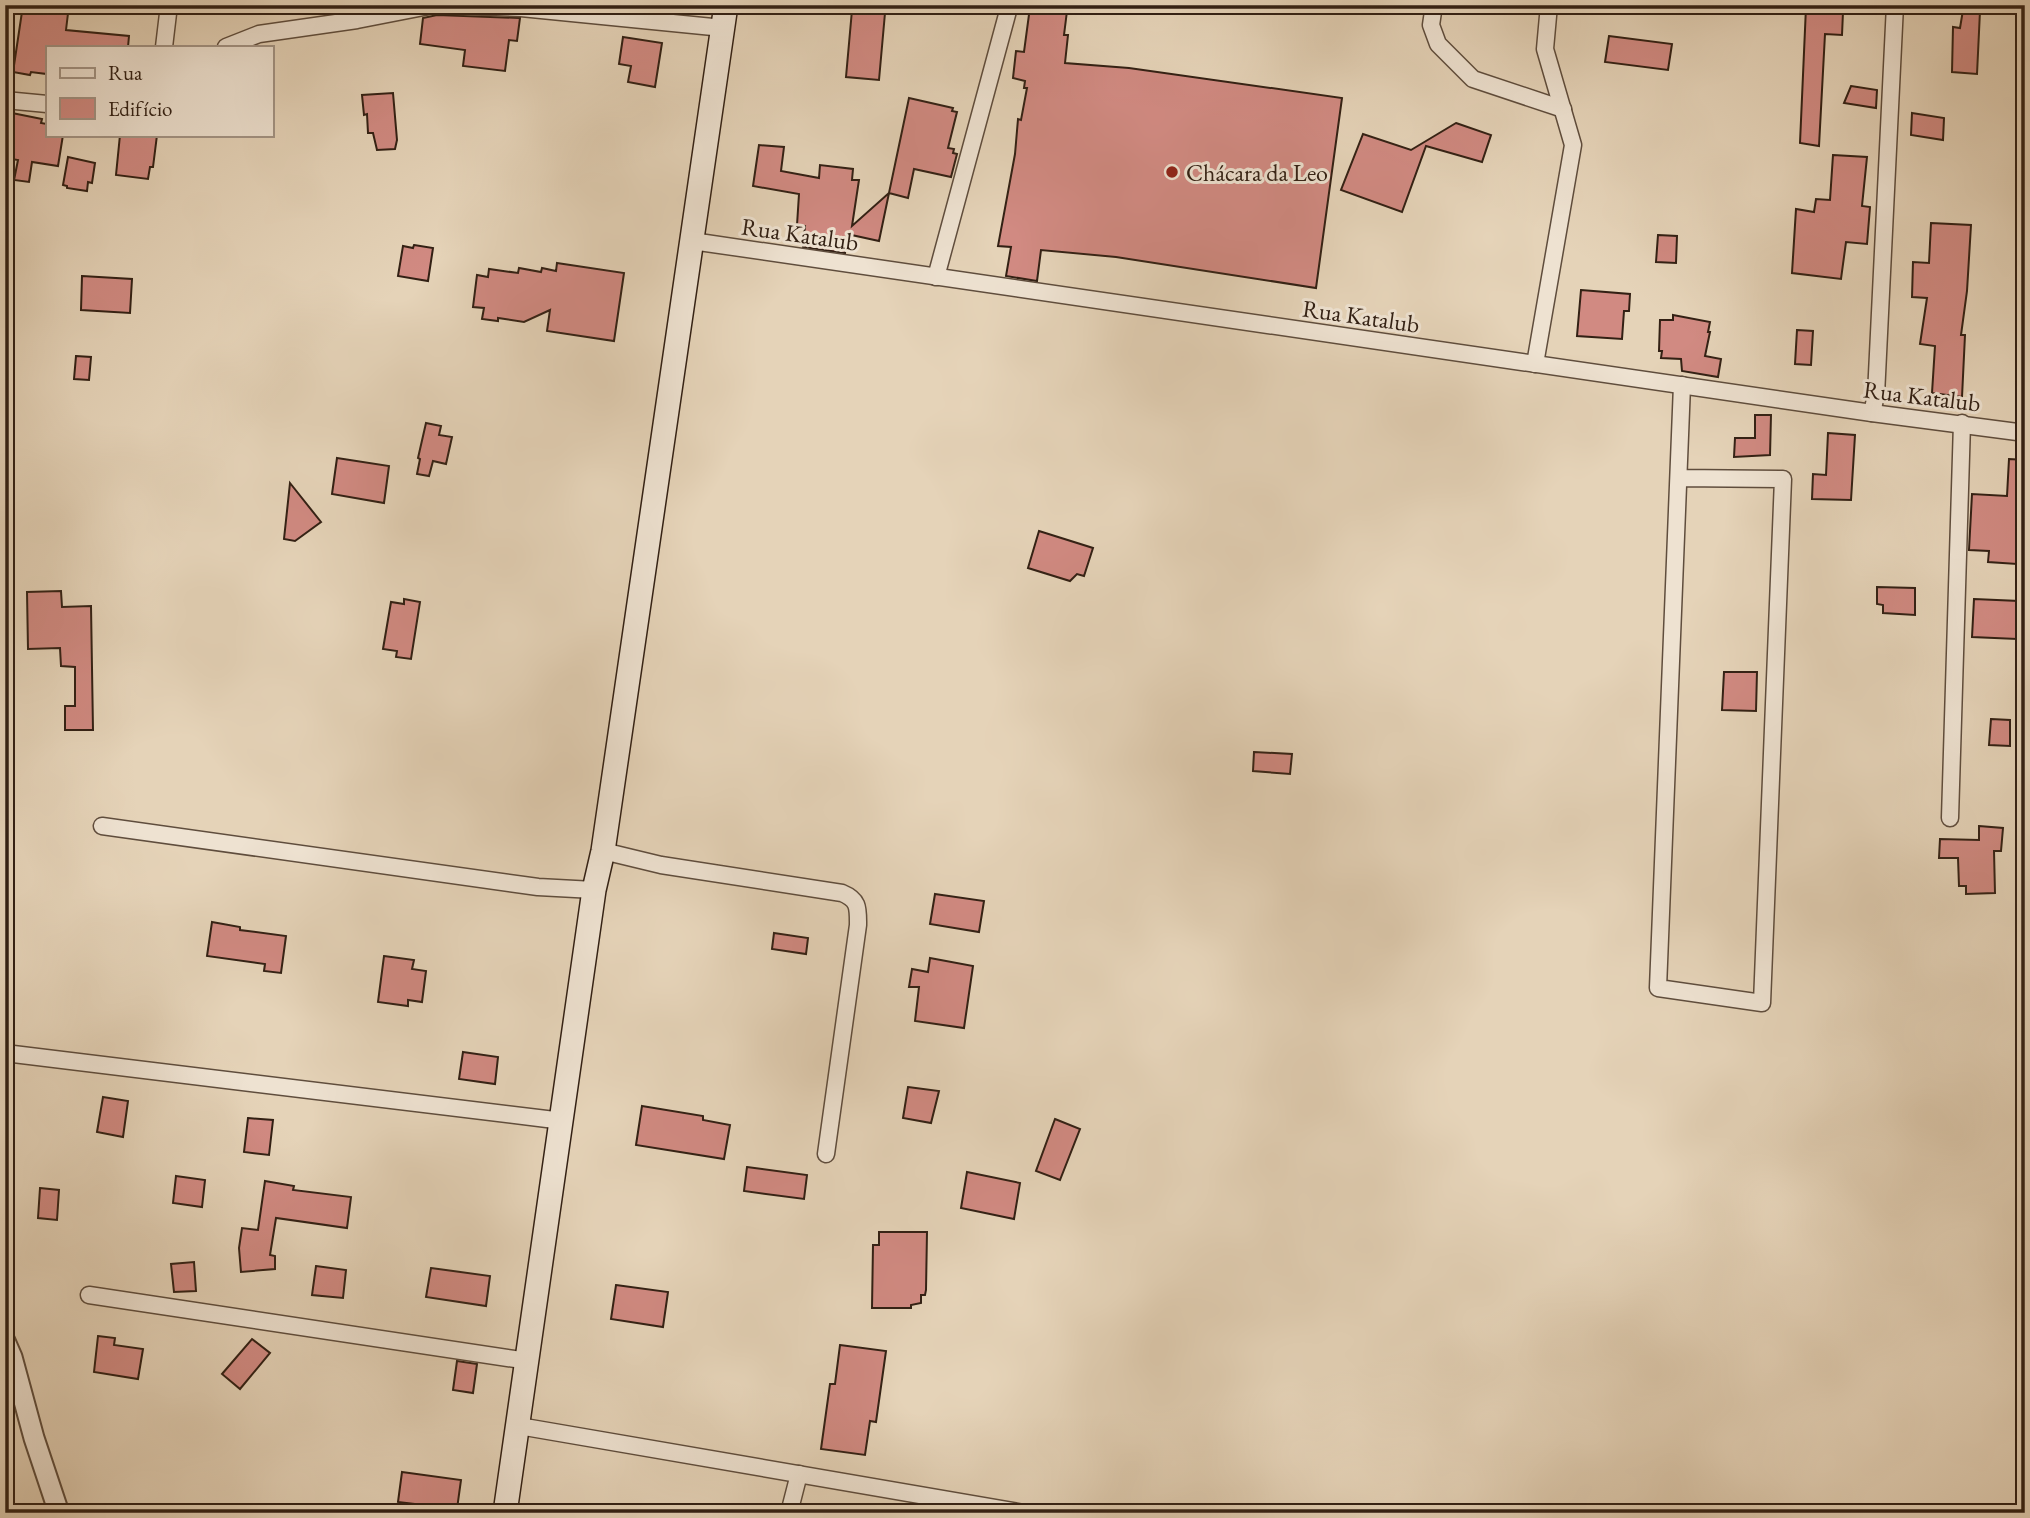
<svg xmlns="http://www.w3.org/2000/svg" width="2030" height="1518" viewBox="0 0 2030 1518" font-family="'EB Garamond',serif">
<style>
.building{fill:#d18a82;stroke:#322014;stroke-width:2}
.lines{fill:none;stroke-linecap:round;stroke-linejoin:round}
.minor-casing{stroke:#5f4d3d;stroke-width:19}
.tertiary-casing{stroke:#5f4d3d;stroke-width:23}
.secondary-casing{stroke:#322014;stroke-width:26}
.minor{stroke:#eee2d1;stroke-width:16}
.tertiary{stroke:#eee2d1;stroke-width:19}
.secondary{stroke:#eee2d1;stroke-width:23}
.poi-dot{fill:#8f2418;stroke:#eee2d1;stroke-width:2.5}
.labels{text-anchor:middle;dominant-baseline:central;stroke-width:6;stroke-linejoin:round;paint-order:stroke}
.poi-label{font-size:24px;fill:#322014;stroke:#eee2d1;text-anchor:start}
.street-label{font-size:24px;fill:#322014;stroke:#eee2d1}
</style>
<rect width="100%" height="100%" fill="#e5d3b8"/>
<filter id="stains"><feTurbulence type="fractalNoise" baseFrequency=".00286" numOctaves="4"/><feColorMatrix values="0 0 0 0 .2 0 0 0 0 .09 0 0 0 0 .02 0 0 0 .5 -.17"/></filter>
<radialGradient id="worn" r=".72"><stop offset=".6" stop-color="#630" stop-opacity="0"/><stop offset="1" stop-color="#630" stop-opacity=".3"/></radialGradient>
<g class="building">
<polygon points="23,5 69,5 66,30 129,36 128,47 47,47 47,74 31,72 30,75 13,72"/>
<polygon points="1030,7 1067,11 1064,35 1068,35 1065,63 1129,68 1342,98 1316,288 1116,257 1041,250 1037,281 1006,276 1011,247 998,246 1015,154 1018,119 1021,120 1027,88 1024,88 1025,81 1013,78 1016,51 1024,52"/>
<polygon points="1806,7 1843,12 1842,35 1825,34 1819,146 1800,143"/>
<polygon points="852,10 885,13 879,80 846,77"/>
<polygon points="1963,10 1980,11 1977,74 1952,72 1953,27 1960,28"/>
<polygon points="437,15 520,18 517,41 509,40 505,71 463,66 465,50 420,44 423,18"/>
<polygon points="1609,36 1672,44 1668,70 1605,62"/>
<polygon points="623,37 662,43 655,87 628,82 631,66 619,64"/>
<polygon points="1851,86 1877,90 1876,108 1844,103"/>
<polygon points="393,93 397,140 395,149 377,150 373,133 368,133 367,114 364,115 362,95"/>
<polygon points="909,98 953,108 952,111 957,112 948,148 954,149 953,153 957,154 951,177 914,169 908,198 889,193 879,241 847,234 845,253 803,247 805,226 797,225 799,194 753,186 759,145 784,147 781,171 819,178 820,165 853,169 852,180 859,180 852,226 889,193"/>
<polygon points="7,112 42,119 41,123 47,124 47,135 63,135 58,166 32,162 29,182 14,180 18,160 5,158"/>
<polygon points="1912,113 1944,118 1943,140 1911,135"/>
<polygon points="1456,123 1491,135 1482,162 1426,146 1402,212 1341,190 1363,134 1411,150"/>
<polygon points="120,135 157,135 153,167 150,167 148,179 116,175"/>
<polygon points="1833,155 1867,157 1862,206 1870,207 1867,244 1846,242 1841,279 1792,273 1796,209 1814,212 1816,199 1830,200"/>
<polygon points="68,157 95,163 92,183 88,182 87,191 67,188 67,186 63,185"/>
<polygon points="1931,223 1971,225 1967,291 1961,335 1965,335 1962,397 1932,393 1935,346 1920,344 1927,298 1912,297 1913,262 1929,263"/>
<polygon points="1658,235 1677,236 1676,263 1656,262"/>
<polygon points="414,245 433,248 428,281 398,276 403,246 413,248"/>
<polygon points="557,263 624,273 614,341 547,331 550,310 524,322 498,318 498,321 482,319 484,308 473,307 477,275 488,277 489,269 518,273 519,268 541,272 542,268 556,271"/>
<polygon points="82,276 132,279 130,313 81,310"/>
<polygon points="1581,290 1630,294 1629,311 1624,311 1622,339 1577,336"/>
<polygon points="1673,315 1710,322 1708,332 1710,332 1705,356 1721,359 1718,377 1682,371 1681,359 1661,358 1662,351 1659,351 1660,320 1673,320"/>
<polygon points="1797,330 1813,331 1811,365 1795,364"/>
<polygon points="76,356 91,357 89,380 74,379"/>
<polygon points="1755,415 1771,415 1770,455 1734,457 1735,438 1755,438"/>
<polygon points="426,423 441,426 439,435 452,437 446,464 433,461 429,476 417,474 420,459 418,458"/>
<polygon points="1828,433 1855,435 1851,500 1812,499 1813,474 1826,475"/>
<polygon points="337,458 389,466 384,503 332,494"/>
<polygon points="2009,459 2025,460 2025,497 2022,497 2017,564 1988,562 1989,551 1969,550 1972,494 2007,496"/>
<polygon points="290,483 321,522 295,541 284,539"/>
<polygon points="1039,531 1093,548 1084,576 1077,574 1070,581 1028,568"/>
<polygon points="1877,587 1915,588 1915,615 1883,613 1883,605 1877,604"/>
<polygon points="61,591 62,607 91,606 93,730 65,730 65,706 75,706 75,667 61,666 60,648 28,649 27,592"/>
<polygon points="404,599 420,602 411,659 396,657 397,651 383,649 391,602 404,604"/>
<polygon points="1974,599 2019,601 2017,639 1972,637"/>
<polygon points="1724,672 1757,672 1756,711 1722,710"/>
<polygon points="1991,719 2010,720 2010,746 1989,745"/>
<polygon points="1254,752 1292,754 1290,774 1253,771"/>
<polygon points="1979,826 2003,828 2001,851 1994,851 1995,893 1966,894 1966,886 1959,886 1958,858 1939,858 1940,839 1979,840"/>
<polygon points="935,894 984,901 979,932 930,924"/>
<polygon points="212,922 240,927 240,930 286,936 281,973 264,971 265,964 207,956"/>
<polygon points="774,933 808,938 806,954 772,949"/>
<polygon points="384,956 414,960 412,969 426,971 422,1002 408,1000 408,1006 378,1002"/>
<polygon points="930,958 973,966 964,1028 915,1021 919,987 909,987 912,969 928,972"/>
<polygon points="463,1052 498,1057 495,1084 459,1079"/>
<polygon points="908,1087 939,1091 931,1123 903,1118"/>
<polygon points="103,1097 128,1101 123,1137 97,1132"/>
<polygon points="642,1106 703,1116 703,1120 730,1125 724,1159 636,1145"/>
<polygon points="248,1118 273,1120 269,1155 244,1152"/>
<polygon points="1055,1119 1080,1129 1060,1180 1036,1171"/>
<polygon points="747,1167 807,1175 804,1199 744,1191"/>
<polygon points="967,1172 1020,1183 1014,1219 961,1208"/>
<polygon points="176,1176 205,1180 202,1207 173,1203"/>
<polygon points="265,1181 294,1186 293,1190 351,1197 347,1228 276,1218 270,1255 275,1256 275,1269 241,1272 239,1248 242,1228 258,1230"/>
<polygon points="40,1188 59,1190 57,1220 38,1218"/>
<polygon points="879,1232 927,1232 926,1290 925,1295 921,1295 921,1303 911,1305 911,1308 872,1308 873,1245 879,1245"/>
<polygon points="194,1262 196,1291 174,1292 171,1264"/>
<polygon points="316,1266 346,1270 343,1298 312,1295"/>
<polygon points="431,1268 490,1276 486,1306 426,1297"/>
<polygon points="616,1285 668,1292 663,1327 611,1319"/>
<polygon points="98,1336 115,1338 114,1345 143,1349 138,1379 94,1372"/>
<polygon points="252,1339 270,1353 240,1389 222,1374"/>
<polygon points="840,1345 886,1351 876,1422 870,1421 865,1455 821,1449 830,1384 835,1384"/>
<polygon points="457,1361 477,1364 473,1393 453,1390"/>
<polygon points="402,1472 461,1480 457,1509 398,1502"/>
</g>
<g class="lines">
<defs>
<g id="minor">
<polyline points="439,5 521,8 723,28"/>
<polyline points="1434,5 1431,25 1438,44 1473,79 1563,109"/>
<polyline points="164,47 169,5"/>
<polyline points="226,47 259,34 357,20 434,5"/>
<polyline points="5,100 47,104"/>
<polyline points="692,241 1872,413 2025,433"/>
<polyline points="936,277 1008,11"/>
<polyline points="1535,364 1573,145 1545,49 1549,5"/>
<polyline points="1872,413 1876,395 1895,5"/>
<polyline points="1679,478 1783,479 1762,1003 1658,988 1682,385"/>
<polyline points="1950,818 1962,423"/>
<polyline points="102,826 538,887 594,890"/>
<path d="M603,851L661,865L842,893C859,900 858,908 858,925L826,1154"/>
<polyline points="5,1053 563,1121"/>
<polyline points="89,1295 528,1361"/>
<polyline points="519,1426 1024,1513"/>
<polyline points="789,1513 799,1474"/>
</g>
<polyline id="tertiary" points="5,1341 12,1357 34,1438 59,1513"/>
<polyline id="secondary" points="505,1513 594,890 603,851 726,5"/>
</defs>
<use href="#minor" class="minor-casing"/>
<use href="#tertiary" class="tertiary-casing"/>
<use href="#secondary" class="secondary-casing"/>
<use href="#minor" class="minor"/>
<use href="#tertiary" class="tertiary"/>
<use href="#secondary" class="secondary"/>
</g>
<circle class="poi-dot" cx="1172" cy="172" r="7"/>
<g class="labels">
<g class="poi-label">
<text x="1186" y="172">Chácara da Leo</text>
</g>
<g class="street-label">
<text transform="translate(800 234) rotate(8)">Rua Katalub</text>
<text transform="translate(1361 316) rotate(8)">Rua Katalub</text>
<text transform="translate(1922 396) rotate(7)">Rua Katalub</text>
</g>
</g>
<rect width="2030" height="1518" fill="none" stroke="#e5d3b8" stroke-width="28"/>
<rect x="7" y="7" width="2016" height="1504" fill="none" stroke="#322014" stroke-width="3.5"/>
<rect x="14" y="14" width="2002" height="1490" fill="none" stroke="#322014" stroke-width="2"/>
<rect x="46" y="46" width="228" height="91" fill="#eee2d1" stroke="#a39485" stroke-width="2"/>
<rect x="60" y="68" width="35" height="10" fill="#eee2d1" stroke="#a39485" stroke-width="2"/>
<text x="108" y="80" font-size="21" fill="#322014">Rua</text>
<rect x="60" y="98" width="35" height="21" fill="#d18a82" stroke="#a39485" stroke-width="2"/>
<text x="108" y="116" font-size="21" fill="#322014">Edifício</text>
<rect width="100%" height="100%" filter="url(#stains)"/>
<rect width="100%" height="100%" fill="url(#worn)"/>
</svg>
